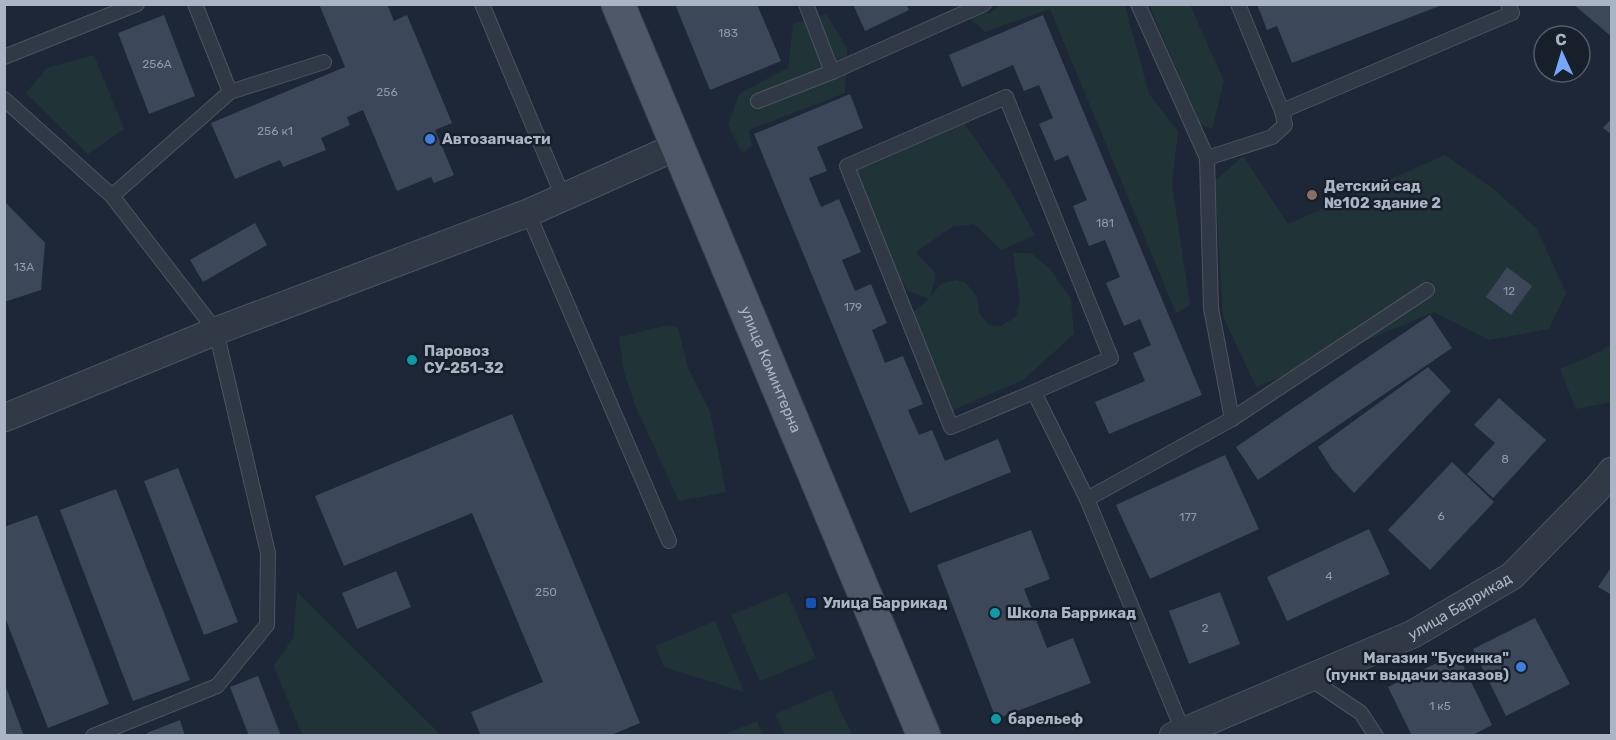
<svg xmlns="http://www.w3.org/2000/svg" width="1616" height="740" viewBox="0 0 1616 740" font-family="Rubik,sans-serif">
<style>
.green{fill:#203438}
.building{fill:#3c475a}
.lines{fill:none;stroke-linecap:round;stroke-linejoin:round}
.service-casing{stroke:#4c5462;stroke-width:16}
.minor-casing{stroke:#4c5462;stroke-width:29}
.primary-casing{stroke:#3b4350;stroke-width:35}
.service{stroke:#313947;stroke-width:14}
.minor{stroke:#313947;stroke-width:27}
.primary{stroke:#4f5868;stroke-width:33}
.shop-dot{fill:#3f7fe0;stroke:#171f2b;stroke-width:2}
.education-dot{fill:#8d6e63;stroke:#171f2b;stroke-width:2}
.culture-dot{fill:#0f9aa8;stroke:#171f2b;stroke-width:2}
.transit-dot{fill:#1a4fb4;stroke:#171f2b;stroke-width:2}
.labels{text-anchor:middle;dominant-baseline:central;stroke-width:5;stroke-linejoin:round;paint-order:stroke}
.number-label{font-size:12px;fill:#8f99aa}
.poi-label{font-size:15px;font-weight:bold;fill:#abb4c5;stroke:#171f2b;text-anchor:start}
.street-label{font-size:15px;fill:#abb4c5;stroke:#171f2b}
</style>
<rect width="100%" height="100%" fill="#1e2737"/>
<g class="green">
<polygon points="955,5 968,5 989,14 1000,5 1125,5 1149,94 1178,131 1172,185 1190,305 1176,313 1050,9 985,32"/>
<polygon points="1149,5 1190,5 1224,81 1212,129 1201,125"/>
<polygon points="826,14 847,48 845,93 749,130 752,146 742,153 728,125 740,93 788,68 793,24"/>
<polygon points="94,55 124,129 88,154 26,93 47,68"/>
<polygon points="958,114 1007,185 1035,235 1001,250 974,224 952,227 916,252 936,274 930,297 941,284 956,280 966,283 977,297 979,313 989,325 1001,326 1016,317 1020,301 1013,253 1031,253 1050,269 1071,299 1074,334 1023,380 953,410 913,312 929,299 908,291 892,268 843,162"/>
<polygon points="1445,155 1495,190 1537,229 1566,293 1549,329 1489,340 1434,312 1256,387 1223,316 1215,181 1243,156 1288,224"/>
<polygon points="669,325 678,328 688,368 710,412 726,492 679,501 636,407 624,372 619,337"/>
<polygon points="1611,344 1611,402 1576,409 1560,369 1599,352"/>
<polygon points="297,592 441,735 302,735 274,666 293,638"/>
<polygon points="787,592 816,658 760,681 731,615"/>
<polygon points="715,621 744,692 664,667 655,646"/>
<polygon points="831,690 852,735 785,735 775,714"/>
<polygon points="757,721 762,735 723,735"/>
</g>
<g class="building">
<polygon points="319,4 387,4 394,21 407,15 452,123 435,130 454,175 434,183 431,177 397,191 363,110 347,117 350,125 321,138 326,150 283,167 280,160 235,179 211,123 345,67"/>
<polygon points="675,4 757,4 781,61 710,90"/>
<polygon points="853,4 906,4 909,10 865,31"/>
<polygon points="1257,4 1442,4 1442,5 1292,63 1277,26 1267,30"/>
<polygon points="1573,4 1612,4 1612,37"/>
<polygon points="164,15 195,96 149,114 118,33"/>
<polygon points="1043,15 1202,395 1109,434 1095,402 1145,381 1133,353 1151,345 1140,319 1124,326 1106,283 1120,277 1105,240 1089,246 1073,206 1087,200 1068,155 1055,161 1039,124 1053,118 1039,85 1024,91 1013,65 962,87 949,55"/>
<polygon points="850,94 863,128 817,147 827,171 809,178 821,207 839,199 861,252 842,260 855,291 871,284 887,323 872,330 885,363 903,356 923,404 908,410 919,435 932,430 945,461 998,439 1011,472 910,513 754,134"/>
<polygon points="1612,118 1612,135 1603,128"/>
<polygon points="4,201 45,243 41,290 4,302"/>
<polygon points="255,223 267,245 203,282 190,260"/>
<polygon points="1507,267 1532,286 1511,315 1486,297"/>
<polygon points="1430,315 1452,348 1258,480 1236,447"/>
<polygon points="1428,367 1451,391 1354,493 1332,469 1318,447"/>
<polygon points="1499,398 1546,440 1493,498 1467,474 1495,443 1474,425"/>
<polygon points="512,414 640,723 609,736 481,736 471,712 543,682 472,513 344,566 315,496"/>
<polygon points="1225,455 1259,529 1150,579 1116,505"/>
<polygon points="1452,462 1494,502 1430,570 1388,530"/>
<polygon points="178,468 238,622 204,635 144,481"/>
<polygon points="116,489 190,680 133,701 60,510"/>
<polygon points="37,515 109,704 48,728 4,615 4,527"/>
<polygon points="1369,529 1390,574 1287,621 1267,577"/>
<polygon points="1031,530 1050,579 1024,589 1047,648 1073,638 1091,683 996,719 937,565"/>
<polygon points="1612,566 1612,595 1598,587"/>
<polygon points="396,571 411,607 357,629 342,593"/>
<polygon points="1220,592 1240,644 1189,664 1169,611"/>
<polygon points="1535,618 1570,684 1506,716 1473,649"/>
<polygon points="1457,653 1492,725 1471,736 1412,736 1388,687"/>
<polygon points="258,676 281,736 249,736 230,687"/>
<polygon points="4,685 5,685 24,736 4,736"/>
<polygon points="180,720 185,736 148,736 147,733"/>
</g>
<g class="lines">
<defs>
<g id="service">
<polyline points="482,4 563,197"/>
<polyline points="806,4 832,72"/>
<polyline points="1138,4 1207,158 1211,308 1232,419"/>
<polyline points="4,57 137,4"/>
<polyline points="230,92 324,62"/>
<polyline points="4,99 112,196 216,331 268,553 267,625 217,686 93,736"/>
<polyline points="758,101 832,72 984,4"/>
<polyline points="1282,111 1512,13 1508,4"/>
<polyline points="1207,158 1272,137 1285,125 1282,111 1238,4"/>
<polyline points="112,196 230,92 195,4"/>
<polyline points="528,213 669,541"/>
<polyline points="1034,392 951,427 847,166 1006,97 1111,358 1034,392 1087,499 1183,731"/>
<polyline points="1087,499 1232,419 1427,290"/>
<polyline points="1309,678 1361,713 1376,736"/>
</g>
<g id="minor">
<polyline points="4,418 216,331 528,213 678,146"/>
<path id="s1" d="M1173,736L1413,634L1512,576L1597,489L1612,471"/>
</g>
<g id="primary">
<path id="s2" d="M618,4L924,736"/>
</g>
</defs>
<use href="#service" class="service-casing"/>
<use href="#minor" class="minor-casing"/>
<use href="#primary" class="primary-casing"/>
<use href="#service" class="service"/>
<use href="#minor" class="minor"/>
<use href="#primary" class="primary"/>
</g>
<g class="shop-dot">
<circle cx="430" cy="139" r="6"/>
<circle cx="1521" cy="667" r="6"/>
</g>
<circle class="education-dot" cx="1312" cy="195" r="6"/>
<g class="culture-dot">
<circle cx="412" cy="360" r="6"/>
<circle cx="995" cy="613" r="6"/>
<circle cx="996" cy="719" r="6"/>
</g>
<rect class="transit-dot" x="805" y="597" width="12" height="12" rx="3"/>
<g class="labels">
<g class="number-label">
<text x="728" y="33">183</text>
<text x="157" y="64">256А</text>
<text x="387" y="92">256</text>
<text x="275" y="131">256 к1</text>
<text x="1105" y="223">181</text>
<text x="24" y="267">13А</text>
<text x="1509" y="291">12</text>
<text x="853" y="307">179</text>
<text x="1505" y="459">8</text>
<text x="1441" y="516">6</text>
<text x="1188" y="517">177</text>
<text x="1329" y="576">4</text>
<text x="546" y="592">250</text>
<text x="1205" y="628">2</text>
<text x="1440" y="706">1 к5</text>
</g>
<g class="poi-label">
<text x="442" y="139">Автозапчасти</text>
<text x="1324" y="186">Детский сад<tspan x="1324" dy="17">№102 здание 2</tspan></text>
<text x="424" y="351">Паровоз<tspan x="424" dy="17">СУ-251-32</tspan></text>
<text x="823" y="603">Улица Баррикад</text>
<text x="1007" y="613">Школа Баррикад</text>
<text x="1509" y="658" text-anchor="end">Магазин "Бусинка"<tspan x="1509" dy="17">(пункт выдачи заказов)</tspan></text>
<text x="1008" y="719">барельеф</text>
</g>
<g class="street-label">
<text stroke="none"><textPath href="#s2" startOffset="396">улица Коминтерна</textPath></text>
<text stroke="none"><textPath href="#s1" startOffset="315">улица Баррикад</textPath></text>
</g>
</g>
<rect width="1616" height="740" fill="none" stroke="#abb4c5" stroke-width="12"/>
<g transform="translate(1562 54) rotate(356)"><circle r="28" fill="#171f2b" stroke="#525b69" stroke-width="1.5"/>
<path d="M0-4.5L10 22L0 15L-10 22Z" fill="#77a6fd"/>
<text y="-9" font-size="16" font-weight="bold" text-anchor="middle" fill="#abb4c5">С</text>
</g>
</svg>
